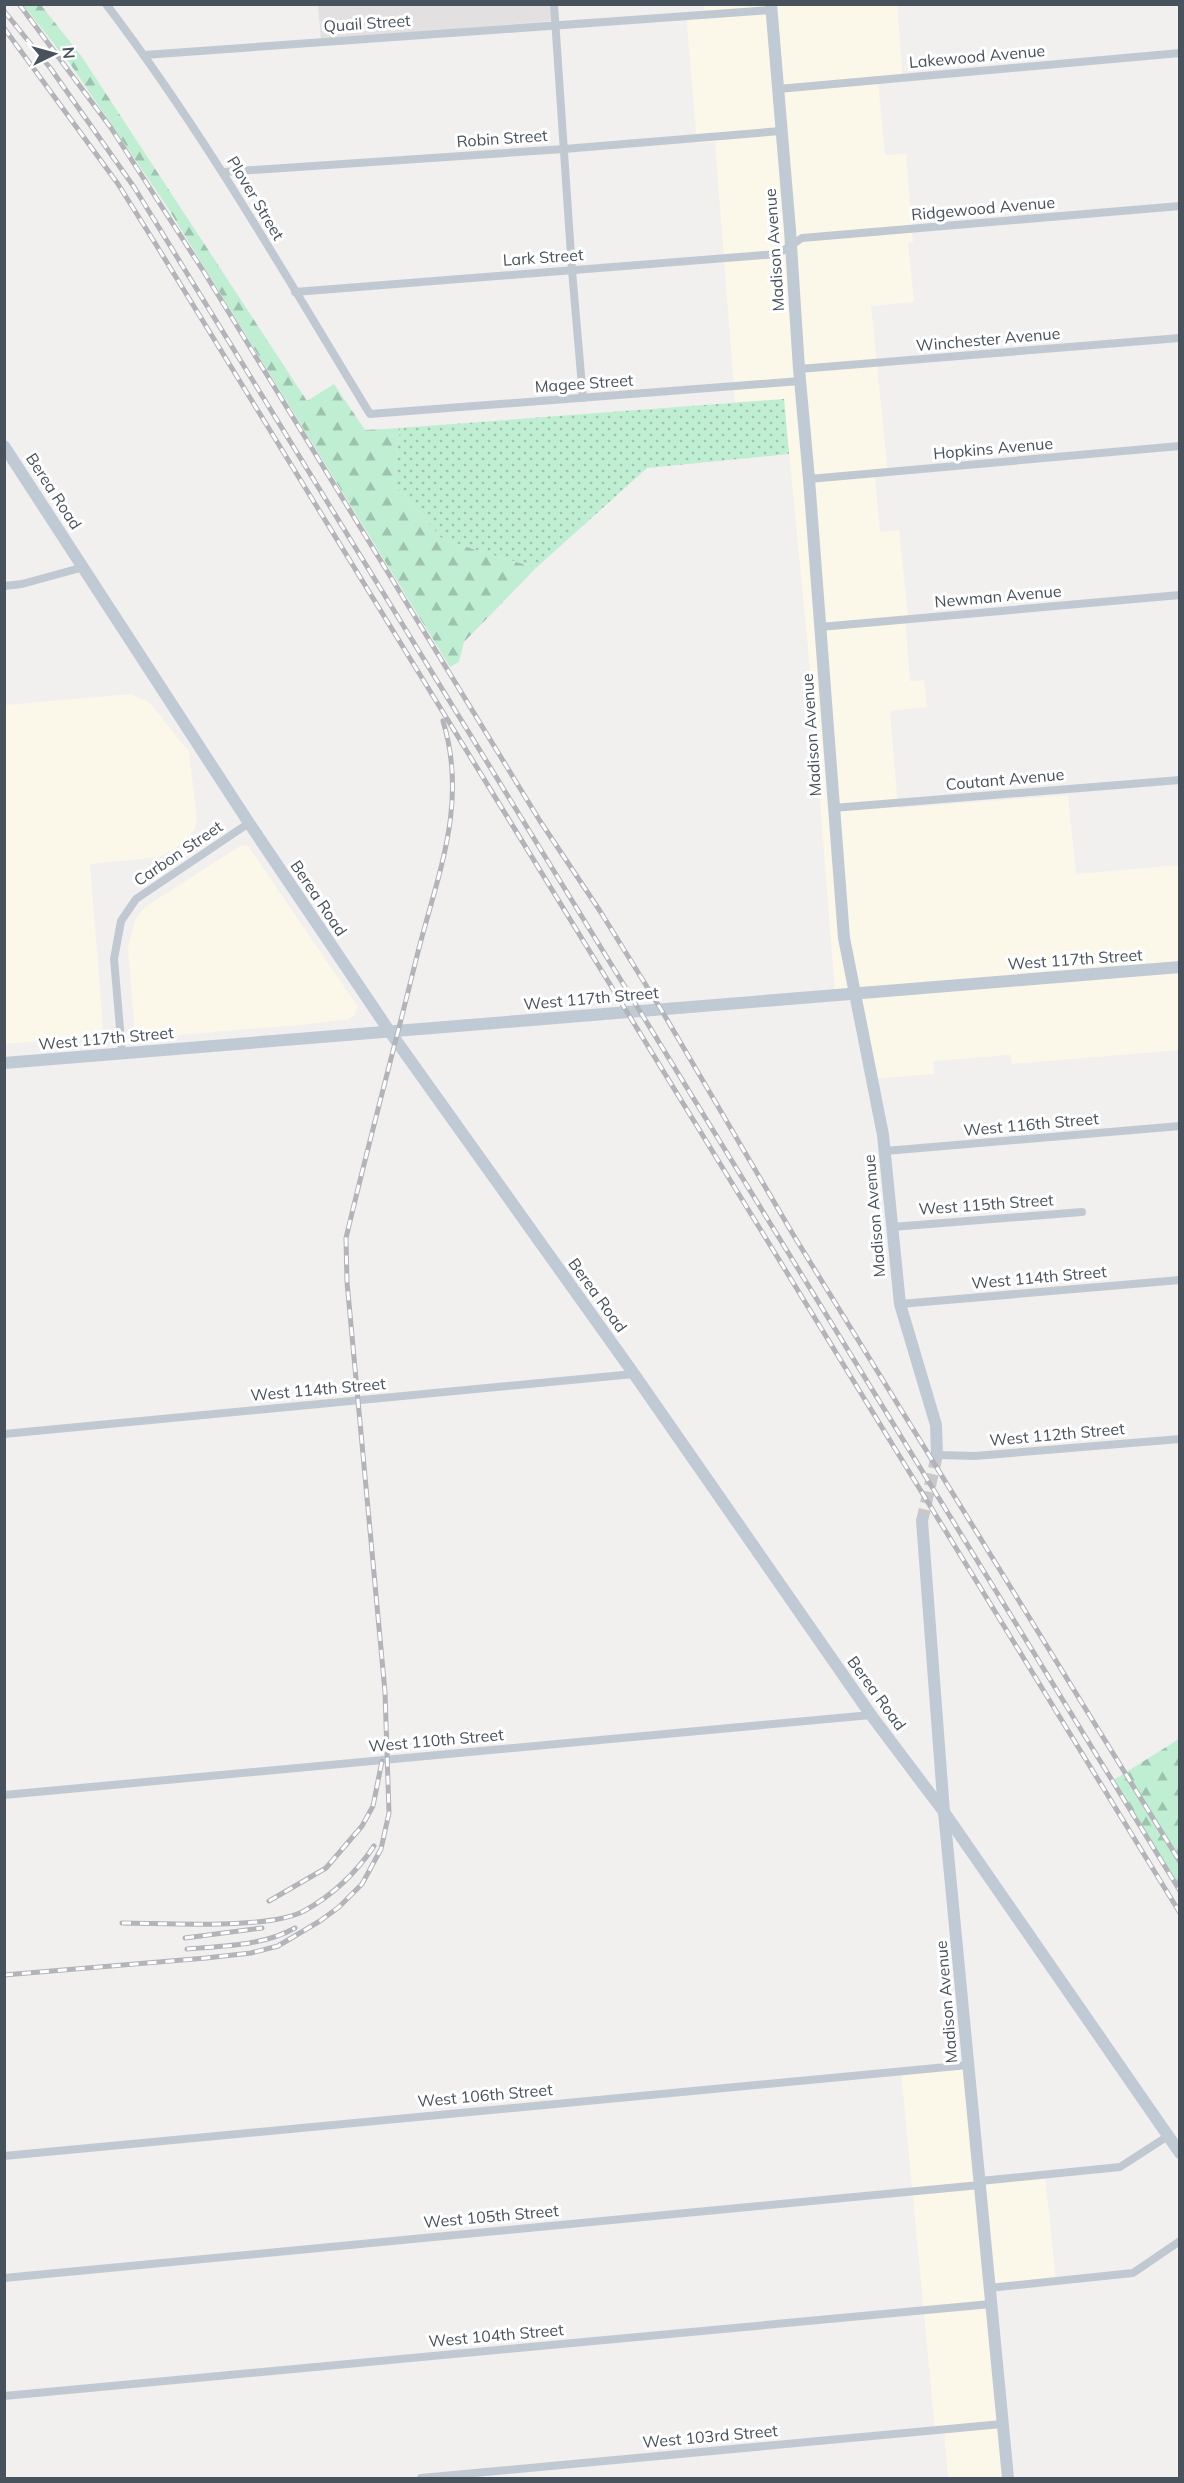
<svg xmlns="http://www.w3.org/2000/svg" width="1184" height="2483" viewBox="0 0 1184 2483" font-family="Mulish,sans-serif">
<style>
.commercial{fill:#fbf7e9}
.education{fill:#e3e0e1}
.grass{fill:url(#grass-dots)}
.forest{fill:url(#forest-firs)}
.lines{fill:none;stroke-linecap:round;stroke-linejoin:round}
.secondary-tunnel{stroke:#c8c8ca;stroke-width:12;stroke-dasharray:12 6;stroke-linecap:butt}
.street{stroke:#c0c9d1;stroke-width:8}
.secondary{stroke:#c0cad5;stroke-width:12}
.rail-casing{stroke:#b2b4b9;stroke-width:5}
.rail{stroke:#fff;stroke-width:3;stroke-dasharray:9;stroke-linecap:butt}
.labels{text-anchor:middle;dominant-baseline:central;stroke-width:6;stroke-linejoin:round;paint-order:stroke}
.street-label{font-size:16px;fill:#48525c;stroke:#fff}
</style>
<defs>
<pattern id="grass-dots" width="8" height="8" patternUnits="userSpaceOnUse" patternTransform="scale(1.5)"><rect width="8" height="8" fill="#bfeed2"/><path d="M2 2h.1M6 6h.1" fill="none" stroke="#9dc3ae" stroke-width="1.8" stroke-linecap="round"/></pattern>
<pattern id="forest-firs" width="22" height="20" patternUnits="userSpaceOnUse" patternTransform="scale(1.5)"><rect width="22" height="20" fill="#bfeed2"/><path d="M5 1l3.5 6h-7zM16 11l3.5 6h-7z" fill="#9dc3ae"/></pattern>
</defs>
<rect width="100%" height="100%" fill="#f2efef"/>
<g class="commercial">
<polygon points="704,4 897,5 903,80 878,83 885,155 906,154 913,242 908,243 914,302 871,306 888,474 875,476 880,532 899,530 908,616 905,617 910,681 924,680 927,707 890,711 898,808 1068,795 1076,874 1179,865 1179,965 835,992 808,648 784,399 735,402 715,142 697,143 686,13 704,11"/>
<polygon points="131,694 150,703 189,752 197,819 195,829 180,845 160,857 90,864 103,1026 102,1033 93,1037 5,1044 5,705"/>
<polygon points="242,845 248,846 358,1007 354,1016 349,1019 300,1025 141,1038 135,1034 128,947 136,918 144,908 162,896"/>
<polygon points="1179,967 1179,1050 1012,1064 1010,1055 933,1061 934,1074 873,1079 855,993"/>
<polygon points="968,2065 980,2180 1045,2175 1056,2281 990,2288 1008,2478 948,2478 944,2430 935,2430 901,2071"/>
</g>
<polygon class="education" points="318,5 551,5 552,21 321,40"/>
<polygon class="grass" points="784,399 789,454 647,468 536,568 443,540 394,484 400,428"/>
<g class="forest">
<polygon points="23,5 41,5 82,57 307,401 334,384 365,430 400,428 394,484 443,540 536,568 464,642 459,662 450,667 166,205 71,65"/>
<polygon points="1179,1739 1179,1890 1112,1781"/>
</g>
<g class="lines">
<polyline class="secondary-tunnel" points="922,1521 937,1455"/>
<g class="street">
<path d="M106,4C205,134 285,275 370,414L800,381"/>
<polyline points="554,4 572,270 583,398"/>
<polyline points="144,55 771,10"/>
<polyline points="778,89 1180,53"/>
<polyline points="224,172 564,149 781,131"/>
<polyline points="295,292 778,254 802,238 1180,206"/>
<polyline points="799,369 1180,338"/>
<polyline points="809,479 1180,446"/>
<polyline points="4,586 22,584 84,567"/>
<polyline points="820,627 1180,595"/>
<polyline points="833,808 1180,780"/>
<polyline points="122,1052 114,959 121,921 136,899 249,823"/>
<polyline points="885,1151 1180,1126"/>
<polyline points="892,1227 1082,1212"/>
<polyline points="900,1304 1180,1280"/>
<polyline points="4,1434 634,1374"/>
<polyline points="937,1455 975,1456 1180,1439"/>
<polyline points="4,1795 871,1715"/>
<polyline points="4,2156 968,2065"/>
<polyline points="980,2181 1120,2167 1168,2136"/>
<polyline points="4,2278 980,2185"/>
<polyline points="989,2288 1133,2273 1180,2241"/>
<polyline points="4,2396 991,2304"/>
<polyline points="421,2478 1002,2424"/>
</g>
<g class="secondary">
<polyline points="771,4 790,230 799,369 809,479 844,938 883,1135 900,1304 936,1425 937,1455"/>
<polyline points="4,446 249,823 390,1032 634,1374 871,1715 944,1812 1180,2153"/>
<polyline points="4,1063 1180,967"/>
<polyline points="922,1521 944,1812 1008,2478"/>
</g>
<defs>
<g id="rail">
<polyline points="19,4 111,128 204,272 540,821 600,911 662,1011 794,1236 1180,1862"/>
<polyline points="4,11 51,69 134,187 1180,1891"/>
<polyline points="4,28 118,184 155,243 1180,1913"/>
<polyline points="269,1901 326,1868 362,1826 373,1806 382,1761"/>
<path d="M122,1923C166,1923 268,1930 304,1911C333,1895 356,1873 374,1846"/>
<polyline points="185,1938 262,1928"/>
<path d="M187,1949C222,1946 263,1946 295,1928"/>
<path d="M4,1975L206,1958L251,1953L278,1946L320,1921L339,1907L362,1884L381,1849L389,1813L385,1692L347,1282L346,1238C368,1145 393,1053 416,960C436,878 469,806 443,721"/>
</g>
</defs>
<use href="#rail" class="rail-casing"/>
<use href="#rail" class="rail"/>
</g>
<g class="labels">
<g class="street-label">
<text transform="translate(367 23) rotate(-4)">Quail Street</text>
<text transform="translate(977 56) rotate(-5)">Lakewood Avenue</text>
<text transform="translate(502 138) rotate(-4)">Robin Street</text>
<text transform="translate(256 198) rotate(59)">Plover Street</text>
<text transform="translate(983 208) rotate(-5)">Ridgewood Avenue</text>
<text transform="translate(774 250) rotate(-94)">Madison Avenue</text>
<text transform="translate(543 257) rotate(-4)">Lark Street</text>
<text transform="translate(988 339) rotate(-5)">Winchester Avenue</text>
<text transform="translate(584 383) rotate(-4)">Magee Street</text>
<text transform="translate(993 448) rotate(-5)">Hopkins Avenue</text>
<text transform="translate(54 491) rotate(57)">Berea Road</text>
<text transform="translate(998 596) rotate(-5)">Newman Avenue</text>
<text transform="translate(811 735) rotate(-94)">Madison Avenue</text>
<text transform="translate(1005 779) rotate(-5)">Coutant Avenue</text>
<text transform="translate(178 853) rotate(-34)">Carbon Street</text>
<text transform="translate(319 898) rotate(56)">Berea Road</text>
<text transform="translate(1075 959) rotate(-4)">West 117th Street</text>
<text transform="translate(591 998) rotate(-5)">West 117th Street</text>
<text transform="translate(106 1038) rotate(-5)">West 117th Street</text>
<text transform="translate(1031 1124) rotate(-5)">West 116th Street</text>
<text transform="translate(986 1204) rotate(-4)">West 115th Street</text>
<text transform="translate(874 1216) rotate(-95)">Madison Avenue</text>
<text transform="translate(1039 1277) rotate(-5)">West 114th Street</text>
<text transform="translate(598 1295) rotate(54)">Berea Road</text>
<text transform="translate(318 1389) rotate(-5)">West 114th Street</text>
<text transform="translate(1057 1434) rotate(-5)">West 112th Street</text>
<text transform="translate(877 1693) rotate(54)">Berea Road</text>
<text transform="translate(436 1740) rotate(-5)">West 110th Street</text>
<text transform="translate(946 2002) rotate(-95)">Madison Avenue</text>
<text transform="translate(485 2095) rotate(-5)">West 106th Street</text>
<text transform="translate(491 2216) rotate(-5)">West 105th Street</text>
<text transform="translate(496 2335) rotate(-5)">West 104th Street</text>
<text transform="translate(710 2436) rotate(-5)">West 103rd Street</text>
</g>
</g>
<rect width="1184" height="2483" fill="none" stroke="#48525c" stroke-width="12"/>
<g transform="translate(54 54) rotate(85)" stroke="#ffffff" stroke-width="4.5" paint-order="stroke">
<path d="M0-4.5L10 22L0 15L-10 22Z" fill="#48525c"/>
<text y="-9" font-size="16" font-weight="bold" text-anchor="middle" fill="#48525c">N</text>
</g>
</svg>
